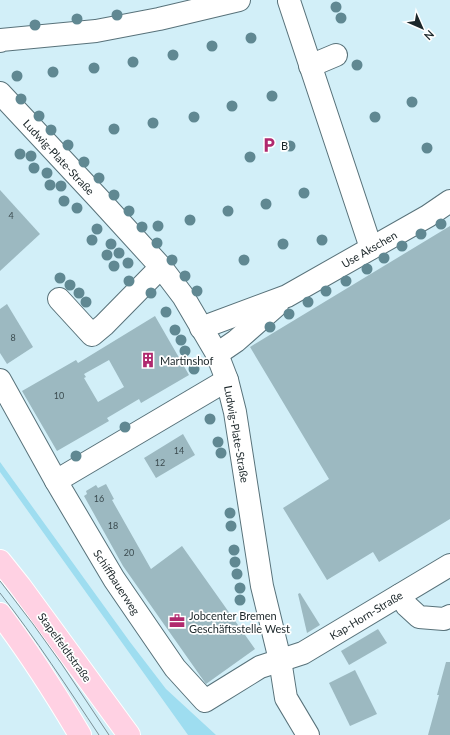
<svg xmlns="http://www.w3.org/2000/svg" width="450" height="735" viewBox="0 0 450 735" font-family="Lato,sans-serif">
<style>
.green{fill:#9eddf0}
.building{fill:#9cb9c1;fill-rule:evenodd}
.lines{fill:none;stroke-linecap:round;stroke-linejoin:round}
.minor-casing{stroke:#58727a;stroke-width:24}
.major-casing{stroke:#fff;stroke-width:24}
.minor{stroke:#fff;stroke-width:22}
.major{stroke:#ffd1e3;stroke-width:22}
.tram{stroke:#7b8f95;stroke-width:1}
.tree{fill:#608892}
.labels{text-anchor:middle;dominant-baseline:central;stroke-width:3.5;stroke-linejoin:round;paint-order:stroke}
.number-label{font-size:9px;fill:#3c4c50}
.poi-label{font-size:11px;fill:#1c272a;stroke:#fff;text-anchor:start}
.street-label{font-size:11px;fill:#1c272a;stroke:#fff}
</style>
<rect width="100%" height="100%" fill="#d2eff8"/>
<polygon class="green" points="0,462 130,642 166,689 216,735 188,735 0,472"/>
<g class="building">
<polygon points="0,190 40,234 0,271"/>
<polygon points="450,226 450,519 379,562 373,552 327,580 283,508 329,479 250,347"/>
<polygon points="7,304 33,347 7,364 0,353 0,309"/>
<path d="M155,316L189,375L141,403L139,399L107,418L109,421L57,451L22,391L76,360L78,363ZM109,360L124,387L98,402L84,378L86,377L84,374Z"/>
<polygon points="183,434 195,455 156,478 144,458"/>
<polygon points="106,484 114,499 112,500 151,569 182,546 255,649 206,684 123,566 84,496 87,494 86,491 96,485 98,488"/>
<polygon points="300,593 320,625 307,633 298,594"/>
<polygon points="378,629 387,643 349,665 341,651"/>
<polygon points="446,662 450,662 450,735 428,735 439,695 437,695"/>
<polygon points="355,670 377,714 350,726 329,683"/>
</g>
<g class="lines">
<defs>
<g id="minor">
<polyline points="289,1 371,248"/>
<polyline points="0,41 1,40 96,31 159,19 239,0"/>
<polyline points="310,66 336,55"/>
<polyline points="0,93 99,199 161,267 183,296 217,354 227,380 235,412 262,586 280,660 286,698 308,735"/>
<polyline points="59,299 92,335 104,325 161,267"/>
<polyline points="201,328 287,296 428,216 450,201"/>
<polyline points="217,354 236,341 277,305"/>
<polyline points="0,380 56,481 114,579 175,668 205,701 260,667 303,653 450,565"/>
<polyline points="56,481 227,380"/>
<polyline points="400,595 407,606 419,617 444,619 450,616"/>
</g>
<g id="major">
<polyline points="0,561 20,586 129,735"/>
<path d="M0,614C29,652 55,693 80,735"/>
</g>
</defs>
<use href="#minor" class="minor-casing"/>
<use href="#major" class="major-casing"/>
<use href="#minor" class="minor"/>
<use href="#major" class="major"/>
<g class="tram">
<polyline points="0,581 33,624 61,663 109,735"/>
<path d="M0,593C36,639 67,687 99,735"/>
</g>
</g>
<g class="tree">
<circle cx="336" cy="7" r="5.5"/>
<circle cx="117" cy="15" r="5.5"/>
<circle cx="341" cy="18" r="5.5"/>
<circle cx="77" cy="19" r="5.5"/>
<circle cx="35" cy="25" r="5.5"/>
<circle cx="251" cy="38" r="5.5"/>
<circle cx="212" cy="46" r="5.5"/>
<circle cx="173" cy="55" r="5.5"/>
<circle cx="133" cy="62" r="5.5"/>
<circle cx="357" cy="65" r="5.5"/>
<circle cx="94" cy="68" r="5.5"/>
<circle cx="53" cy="72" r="5.5"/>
<circle cx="17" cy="76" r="5.5"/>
<circle cx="272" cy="96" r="5.5"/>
<circle cx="21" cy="99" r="5.5"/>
<circle cx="412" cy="102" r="5.5"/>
<circle cx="232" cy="106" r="5.5"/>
<circle cx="39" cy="116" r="5.5"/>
<circle cx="194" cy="117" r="5.5"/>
<circle cx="375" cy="117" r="5.5"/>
<circle cx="153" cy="123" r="5.5"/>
<circle cx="114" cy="129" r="5.5"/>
<circle cx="51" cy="130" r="5.5"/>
<circle cx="68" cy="145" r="5.5"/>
<circle cx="290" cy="146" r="5.5"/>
<circle cx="427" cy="148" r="5.5"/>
<circle cx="20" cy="154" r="5.5"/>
<circle cx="31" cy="156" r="5.5"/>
<circle cx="250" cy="157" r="5.5"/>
<circle cx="84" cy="162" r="5.5"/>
<circle cx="34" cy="168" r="5.5"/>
<circle cx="47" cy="173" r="5.5"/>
<circle cx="99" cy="178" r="5.5"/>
<circle cx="50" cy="185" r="5.5"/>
<circle cx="61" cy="186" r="5.5"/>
<circle cx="304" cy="193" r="5.5"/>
<circle cx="114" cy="195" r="5.5"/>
<circle cx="64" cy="201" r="5.5"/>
<circle cx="266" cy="204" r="5.5"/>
<circle cx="77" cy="208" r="5.5"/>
<circle cx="129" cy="211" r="5.5"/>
<circle cx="228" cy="211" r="5.5"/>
<circle cx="190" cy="220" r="5.5"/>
<circle cx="441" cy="224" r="5.5"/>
<circle cx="158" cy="226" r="5.5"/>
<circle cx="142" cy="227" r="5.5"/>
<circle cx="97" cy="229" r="5.5"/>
<circle cx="421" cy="234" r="5.5"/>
<circle cx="92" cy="240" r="5.5"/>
<circle cx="322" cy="240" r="5.5"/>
<circle cx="157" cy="243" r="5.5"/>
<circle cx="111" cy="244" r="5.5"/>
<circle cx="283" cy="244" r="5.5"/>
<circle cx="402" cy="246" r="5.5"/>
<circle cx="119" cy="253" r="5.5"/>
<circle cx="107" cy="255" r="5.5"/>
<circle cx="384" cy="258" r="5.5"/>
<circle cx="172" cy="260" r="5.5"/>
<circle cx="244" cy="260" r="5.5"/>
<circle cx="128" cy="263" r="5.5"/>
<circle cx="114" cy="266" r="5.5"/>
<circle cx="367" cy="269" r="5.5"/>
<circle cx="185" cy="276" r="5.5"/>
<circle cx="60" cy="278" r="5.5"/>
<circle cx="129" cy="281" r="5.5"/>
<circle cx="346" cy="281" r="5.5"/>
<circle cx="70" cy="285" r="5.5"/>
<circle cx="197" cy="291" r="5.5"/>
<circle cx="326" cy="291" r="5.5"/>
<circle cx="79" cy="293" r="5.5"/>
<circle cx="151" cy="293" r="5.5"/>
<circle cx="86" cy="302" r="5.5"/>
<circle cx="308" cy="302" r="5.5"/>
<circle cx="166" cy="312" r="5.5"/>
<circle cx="289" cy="314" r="5.5"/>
<circle cx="270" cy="327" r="5.5"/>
<circle cx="175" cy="330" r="5.5"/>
<circle cx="181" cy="340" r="5.5"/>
<circle cx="185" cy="351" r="5.5"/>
<circle cx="194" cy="369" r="5.5"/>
<circle cx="210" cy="419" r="5.5"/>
<circle cx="125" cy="427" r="5.5"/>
<circle cx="218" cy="442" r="5.5"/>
<circle cx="221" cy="453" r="5.5"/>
<circle cx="76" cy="456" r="5.5"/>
<circle cx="230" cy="513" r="5.5"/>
<circle cx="231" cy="526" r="5.5"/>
<circle cx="234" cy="550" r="5.5"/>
<circle cx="235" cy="562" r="5.5"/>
<circle cx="237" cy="574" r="5.5"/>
<circle cx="240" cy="588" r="5.5"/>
<circle cx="240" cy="600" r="5.5"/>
</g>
<defs>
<symbol id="parking-bare" viewBox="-9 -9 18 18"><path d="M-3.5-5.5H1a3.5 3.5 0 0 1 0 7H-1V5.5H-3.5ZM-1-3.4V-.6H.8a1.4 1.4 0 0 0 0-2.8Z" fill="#b0296e" stroke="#fff" stroke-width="2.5" paint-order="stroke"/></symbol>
<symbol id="building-bare" viewBox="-9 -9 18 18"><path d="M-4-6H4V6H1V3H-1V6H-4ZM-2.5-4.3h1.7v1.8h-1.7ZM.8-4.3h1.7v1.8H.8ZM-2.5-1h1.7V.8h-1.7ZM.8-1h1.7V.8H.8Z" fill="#b0296e" stroke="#fff" stroke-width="2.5" paint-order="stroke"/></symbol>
<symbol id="office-bare" viewBox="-9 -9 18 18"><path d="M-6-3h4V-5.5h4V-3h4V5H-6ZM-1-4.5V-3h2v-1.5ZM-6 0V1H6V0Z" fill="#b0296e" stroke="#fff" stroke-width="2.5" paint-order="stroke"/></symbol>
</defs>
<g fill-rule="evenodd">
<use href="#parking-bare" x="258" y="134" width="22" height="22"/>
<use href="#building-bare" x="137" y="349" width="22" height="22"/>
<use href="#office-bare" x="166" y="610" width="22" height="22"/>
</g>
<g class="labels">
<g class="number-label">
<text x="11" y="215">4</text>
<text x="13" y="337">8</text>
<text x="59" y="395">10</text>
<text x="179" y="450">14</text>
<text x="160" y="462">12</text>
<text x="99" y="498">16</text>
<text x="113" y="525">18</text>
<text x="129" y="552">20</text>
</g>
<g class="poi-label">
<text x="281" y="145">B</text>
<text x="160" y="360">Martinshof</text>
<text x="189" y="615">Jobcenter Bremen<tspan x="189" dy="13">Geschäftsstelle West</tspan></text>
</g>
<g class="street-label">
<text transform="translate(59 157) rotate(47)">Ludwig-Plate-Straße</text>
<text transform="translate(369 249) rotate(-30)">Use Akschen</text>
<text transform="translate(237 434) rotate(80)">Ludwig-Plate-Straße</text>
<text transform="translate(117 582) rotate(57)">Schiffbauerweg</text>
<text transform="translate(366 615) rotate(-31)">Kap-Horn-Straße</text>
<text transform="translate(65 647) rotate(54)">Stapelfeldtstraße</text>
</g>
</g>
<g transform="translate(422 28) rotate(135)" stroke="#ffffff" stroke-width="3" paint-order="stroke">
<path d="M0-3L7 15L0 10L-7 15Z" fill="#1c272a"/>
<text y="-6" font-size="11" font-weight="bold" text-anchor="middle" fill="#1c272a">N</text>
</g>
</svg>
